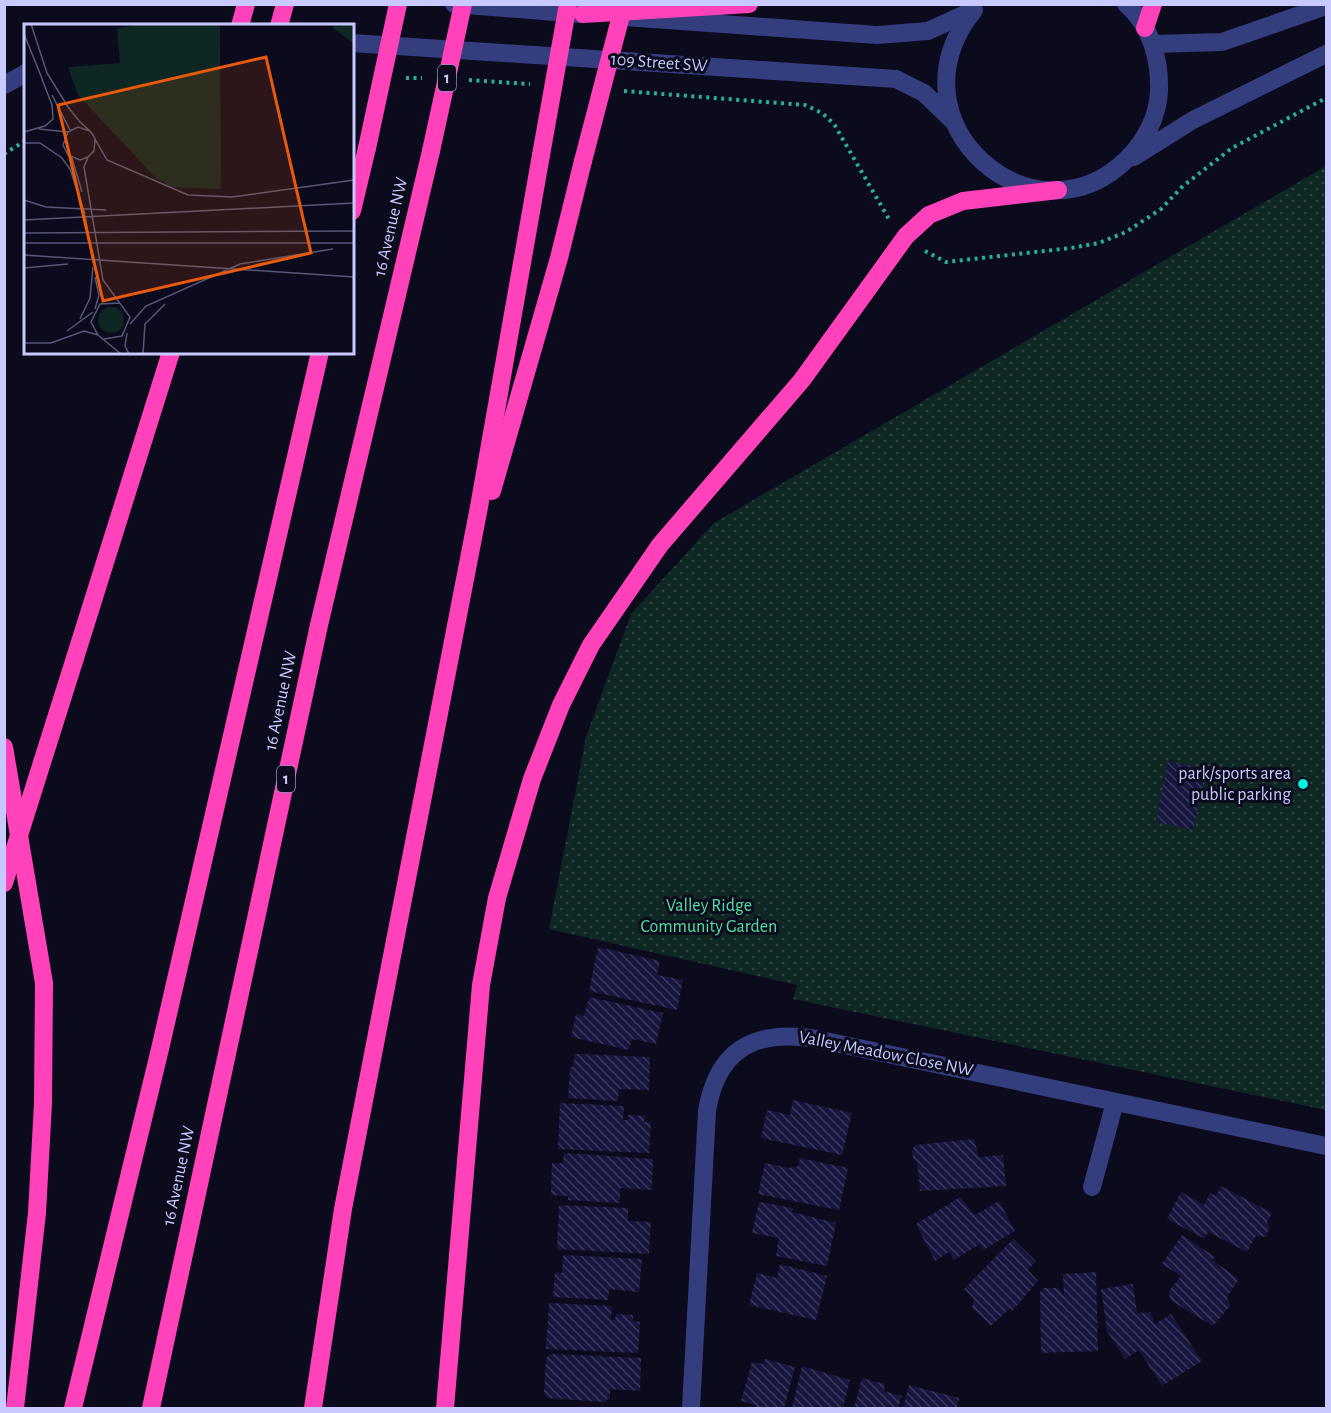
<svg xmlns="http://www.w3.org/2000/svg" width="1331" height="1413" viewBox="0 0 1331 1413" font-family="'Alegreya Sans',sans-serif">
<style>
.park{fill:url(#park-dots)}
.building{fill:url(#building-back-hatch)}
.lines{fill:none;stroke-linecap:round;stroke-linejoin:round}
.path{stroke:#28b294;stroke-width:4;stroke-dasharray:3 4.5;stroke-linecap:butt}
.minor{stroke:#343d7e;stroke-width:18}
.highway{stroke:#ff42ba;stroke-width:18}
.highway-bridge{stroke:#ff42ba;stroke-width:18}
.poi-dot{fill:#00f2e4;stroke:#0b0b1d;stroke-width:2}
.labels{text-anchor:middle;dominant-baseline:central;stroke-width:6;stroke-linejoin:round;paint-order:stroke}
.shield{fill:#0b0b1d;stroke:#8f90bb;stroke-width:1.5}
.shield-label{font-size:16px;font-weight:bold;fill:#c7c9ff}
.street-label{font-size:18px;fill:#c7c9ff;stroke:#0b0b1d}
.poi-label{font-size:18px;fill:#c7c9ff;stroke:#0b0b1d;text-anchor:end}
.park-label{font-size:18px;fill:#4fe2a6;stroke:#0b0b1d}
.inset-road{fill:none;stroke:#565777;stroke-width:1.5}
.view{fill:#e8590c;fill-opacity:0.15;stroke:#e8590c;stroke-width:3}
.inset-edge{fill:none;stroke:#c7c9ff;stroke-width:3}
</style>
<defs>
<pattern id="park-dots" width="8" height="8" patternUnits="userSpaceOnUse" patternTransform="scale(1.5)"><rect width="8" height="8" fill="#0e2722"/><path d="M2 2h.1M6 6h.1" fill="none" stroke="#304543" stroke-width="1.8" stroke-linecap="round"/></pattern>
<pattern id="building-back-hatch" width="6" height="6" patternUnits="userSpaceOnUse" patternTransform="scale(1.5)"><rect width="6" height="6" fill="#18163f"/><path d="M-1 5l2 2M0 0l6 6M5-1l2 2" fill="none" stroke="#38375c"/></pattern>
</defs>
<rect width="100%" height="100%" fill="#0b0b1d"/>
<polygon class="park" points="1326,166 1326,1110 793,999 797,985 549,929 586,737 631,614 714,523"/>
<g class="building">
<polygon points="1168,761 1206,769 1193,830 1156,822"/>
<polygon points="598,947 660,961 657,975 683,980 677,1010 589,991"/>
<polygon points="589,997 663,1013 656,1044 632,1039 629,1050 571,1037 576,1014 584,1016"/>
<polygon points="575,1054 650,1057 649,1090 619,1089 618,1101 568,1098 570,1067 573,1067"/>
<polygon points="793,1100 852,1113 842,1155 761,1138 767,1110 790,1115"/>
<polygon points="560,1103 624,1106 623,1120 628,1120 628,1115 645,1116 644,1122 651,1122 649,1153 558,1149"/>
<polygon points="974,1139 979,1157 1003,1155 1006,1186 920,1191 917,1162 913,1159 912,1150 915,1145"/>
<polygon points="564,1153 653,1159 652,1190 621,1188 619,1203 568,1200 568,1196 551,1195 552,1163 563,1163"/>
<polygon points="800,1158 848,1168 839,1210 758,1194 765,1163 789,1168 798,1166"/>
<polygon points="1221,1186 1272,1213 1267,1222 1270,1228 1265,1237 1256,1236 1247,1252 1208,1232 1205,1239 1167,1219 1181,1192 1204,1205 1210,1193 1216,1196"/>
<polygon points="960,1197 975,1215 999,1201 1015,1231 983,1250 980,1244 954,1260 949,1252 935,1261 916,1224"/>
<polygon points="759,1202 793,1208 792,1212 836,1223 827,1266 776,1256 779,1238 752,1233"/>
<polygon points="559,1205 628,1208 628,1221 651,1222 649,1254 557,1249"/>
<polygon points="1182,1235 1215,1257 1212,1260 1239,1279 1227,1297 1230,1306 1213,1326 1170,1300 1169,1291 1181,1276 1162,1264"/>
<polygon points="1013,1239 1036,1261 1028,1270 1038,1281 1012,1311 1010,1308 991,1326 972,1308 974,1299 964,1289"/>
<polygon points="563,1255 642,1259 639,1292 609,1289 608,1300 553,1297 555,1272 562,1273"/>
<polygon points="780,1264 827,1276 816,1320 749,1305 757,1273 777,1278"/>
<polygon points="1096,1272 1098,1351 1041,1353 1040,1292 1044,1288 1058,1288 1064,1296 1063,1274"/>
<polygon points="1133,1284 1137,1313 1150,1312 1155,1324 1171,1314 1202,1361 1162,1386 1139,1350 1125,1359 1107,1331 1101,1289"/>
<polygon points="549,1303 612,1306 611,1320 615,1320 616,1314 633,1315 633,1321 640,1322 638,1353 546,1349"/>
<polygon points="551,1354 641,1358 640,1391 610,1389 610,1397 605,1402 548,1398 544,1393 546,1358"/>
<polygon points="765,1359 795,1367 784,1408 755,1408 756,1405 741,1401 752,1362 763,1364"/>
<polygon points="802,1366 850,1380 843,1408 792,1408"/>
<polygon points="862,1378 885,1384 884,1391 902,1396 898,1408 854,1408"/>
<polygon points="909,1385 959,1398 957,1408 903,1408"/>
</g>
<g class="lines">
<g class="path">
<polyline points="406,78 422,78"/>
<polyline points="469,80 530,84"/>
<polyline points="624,91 805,105 822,113 834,124 890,221"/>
<polyline points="4,154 26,140"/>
<polyline points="925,251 946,262 1071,248 1099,243 1126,232 1161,209 1183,186 1232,148 1326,98"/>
</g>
<g class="minor">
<polyline points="454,4 580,14"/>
<path d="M974,10C884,122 1034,251 1127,159C1145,141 1158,117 1159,91C1160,59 1151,26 1126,4"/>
<polyline points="625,17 877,35 928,31 972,11"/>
<polyline points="352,43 896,79 924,93 952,120"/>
<polyline points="1153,44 1222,42 1326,6"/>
<polyline points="4,85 26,73"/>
<polyline points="1134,157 1193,120 1326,54"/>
<polyline points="1092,1187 1115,1102"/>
<path d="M691,1408L707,1111C717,1051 752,1030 811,1038L1326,1146"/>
</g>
<g class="highway">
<polyline points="583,14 749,4"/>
<polyline points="240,26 246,4"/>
<polyline points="279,26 285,4"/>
<polyline points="1145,28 1153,4"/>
<polyline points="352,211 367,148"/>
<polyline points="492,491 559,258 583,161"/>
<polyline points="75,658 171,352"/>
<polyline points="4,747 44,983 43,1103 37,1213 15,1408"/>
<polyline points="73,1408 160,1049 320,352"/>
<polyline points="151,1408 319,625 431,151"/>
<polyline points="313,1408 343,1209 479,507 541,155"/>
<polyline points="445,1408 481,985 497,898 532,779 561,705 591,645 660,545 802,380 906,236 929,215 963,201 1058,190"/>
</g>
<g class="highway-bridge">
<polyline points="367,148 398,4"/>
<polyline points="431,151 463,4"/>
<polyline points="541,155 568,4"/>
<polyline points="583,161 624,4"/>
<polyline points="4,883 75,658"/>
</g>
</g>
<circle class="poi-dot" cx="1303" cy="784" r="6"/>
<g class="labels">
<g class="shield">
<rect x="438" y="65" width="18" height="26" rx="4.5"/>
<rect x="277" y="766" width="18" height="26" rx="4.5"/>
</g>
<g class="shield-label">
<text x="447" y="78">1</text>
<text x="286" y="779">1</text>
</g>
<g class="street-label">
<text transform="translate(659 63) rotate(4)">109 Street SW</text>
<text transform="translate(391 227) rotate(-77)">16 Avenue NW</text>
<text transform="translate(281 701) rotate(-78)">16 Avenue NW</text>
<text transform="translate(886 1054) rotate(11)">Valley Meadow Close NW</text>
<text transform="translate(179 1176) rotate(-78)">16 Avenue NW</text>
</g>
<g class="poi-label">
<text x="1291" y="774">park/sports area<tspan x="1291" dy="21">public parking</tspan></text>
</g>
<g class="park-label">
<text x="709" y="906">Valley Ridge<tspan x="709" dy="21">Community Garden</tspan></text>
</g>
</g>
<g transform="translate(24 24)">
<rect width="330" height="330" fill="#0b0b1d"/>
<path d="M74 296a13 13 0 1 1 26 0a13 13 0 1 1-26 0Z" fill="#0e2722"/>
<path d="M113,0H196L197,165L148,163L132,154L54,71L44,43L96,39L93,5ZM309,0H329L330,20L309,4Z" fill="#0e2722"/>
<path class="inset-road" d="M7,0L23,49L44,83L56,98L66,107L69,111L71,115L70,127L64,133L56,136L44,131L39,121L44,108L54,103L66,107M0,10L19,57M28,71L46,106M15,105L44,108M0,108L21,102L29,95L28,81L18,55M71,115L83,136L164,171L208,173L330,156M0,119H16L38,134L46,145L61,190M64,133L60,143L79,256L106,293L98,312L80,315M48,134L58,168M0,176L22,183L82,186M61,191L69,239M0,196L330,179M0,209L330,207M0,219H330M0,231L330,253M0,244L44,240M96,279L76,280L67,298L74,311L97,330M71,285L75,271L71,253M56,295L66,274L69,243M106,300L122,282L216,240L309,225M43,307L69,288M103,309L101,322L105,330M0,319H27L60,307L74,311M119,330L121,300L141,280"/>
<path class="view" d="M242,33L287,229L79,277L34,81Z"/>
<rect width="330" height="330" class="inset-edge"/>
</g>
<rect width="1331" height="1413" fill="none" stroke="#c7c9ff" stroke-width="12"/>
</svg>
